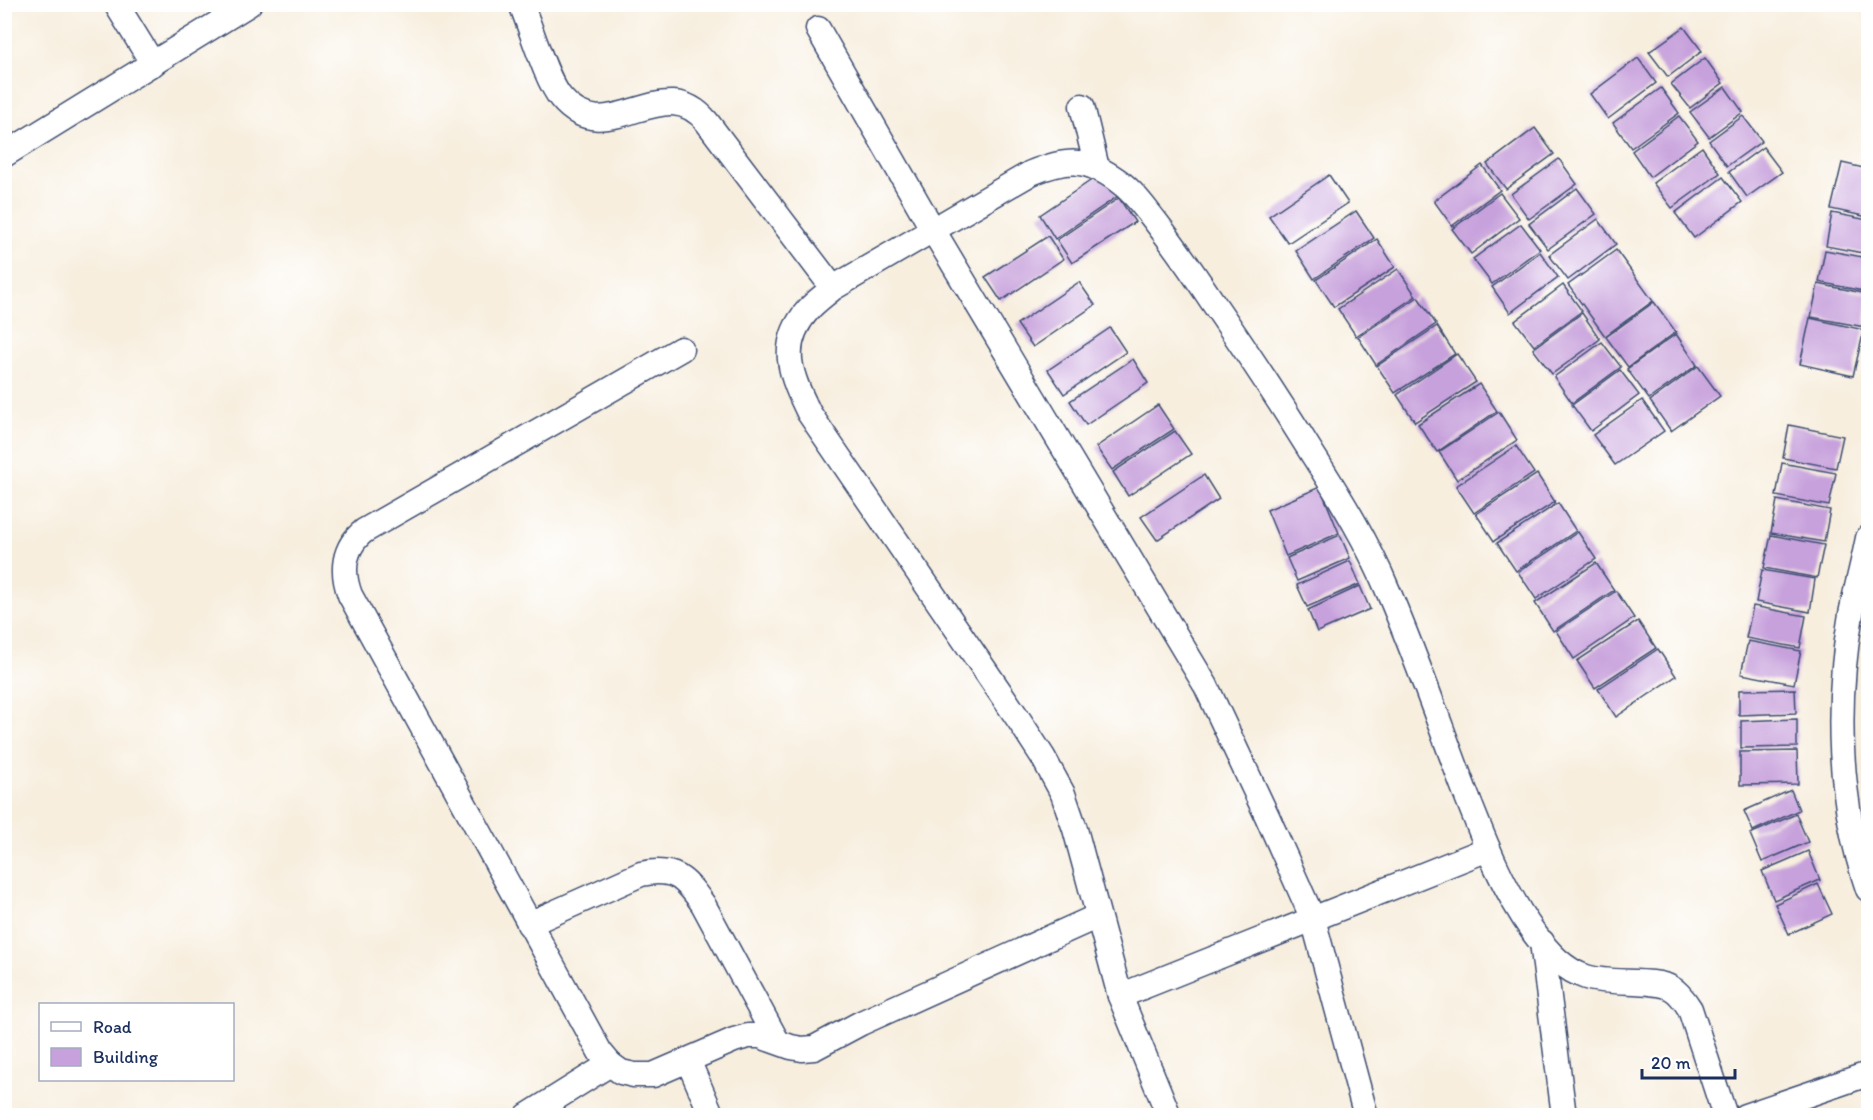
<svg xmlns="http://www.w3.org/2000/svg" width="1873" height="1120" viewBox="0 0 1873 1120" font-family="Itim,sans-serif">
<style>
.building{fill:#c7a1dc}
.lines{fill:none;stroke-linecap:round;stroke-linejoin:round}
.street-casing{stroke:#3c4c71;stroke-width:27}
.street{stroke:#fff;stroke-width:24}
</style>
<rect width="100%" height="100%" fill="#fff"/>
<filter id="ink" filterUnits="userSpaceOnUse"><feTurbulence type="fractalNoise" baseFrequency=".0167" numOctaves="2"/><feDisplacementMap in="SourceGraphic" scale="12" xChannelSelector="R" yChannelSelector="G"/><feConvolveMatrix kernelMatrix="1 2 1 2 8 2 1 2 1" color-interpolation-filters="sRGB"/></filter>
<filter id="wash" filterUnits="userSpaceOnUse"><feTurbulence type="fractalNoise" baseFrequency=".008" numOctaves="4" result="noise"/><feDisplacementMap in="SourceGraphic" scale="24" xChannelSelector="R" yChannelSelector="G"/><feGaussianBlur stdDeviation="1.35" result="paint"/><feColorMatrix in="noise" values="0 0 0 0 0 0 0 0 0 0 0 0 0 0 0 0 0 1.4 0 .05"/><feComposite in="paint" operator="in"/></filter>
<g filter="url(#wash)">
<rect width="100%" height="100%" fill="#f7eede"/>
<g id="blocks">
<g class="building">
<polygon points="1684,27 1702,51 1668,77 1649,52"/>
<polygon points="1638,58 1656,83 1608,119 1590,94"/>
<polygon points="1705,58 1723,83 1690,108 1671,84"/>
<polygon points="1725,87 1743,112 1709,137 1690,112"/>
<polygon points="1661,88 1679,113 1631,148 1613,123"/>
<polygon points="1679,116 1698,141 1650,177 1632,151"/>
<polygon points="1743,116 1762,141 1727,166 1709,141"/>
<polygon points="1535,128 1554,154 1506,189 1487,164"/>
<polygon points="1702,147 1720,173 1672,208 1653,183"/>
<polygon points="1763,147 1782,172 1747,197 1729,172"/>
<polygon points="1559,159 1577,184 1529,219 1511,194"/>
<polygon points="1842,163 1868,169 1868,217 1831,209"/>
<polygon points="1482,165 1500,190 1452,226 1434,201"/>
<polygon points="1102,173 1118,196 1055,239 1040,215"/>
<polygon points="1329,175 1348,203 1288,243 1269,216"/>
<polygon points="1723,177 1742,202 1694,238 1675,213"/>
<polygon points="1577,188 1596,214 1548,249 1529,224"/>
<polygon points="1500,193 1519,218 1471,254 1452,229"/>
<polygon points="1119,198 1135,222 1072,263 1057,240"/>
<polygon points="1356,211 1374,238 1314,279 1296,251"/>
<polygon points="1832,213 1868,220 1868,254 1826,246"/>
<polygon points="1598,219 1616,244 1568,280 1549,255"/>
<polygon points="1521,224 1540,249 1492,284 1473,259"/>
<polygon points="1048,236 1063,259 1001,301 985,277"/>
<polygon points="1377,239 1395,267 1334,307 1316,280"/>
<polygon points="1616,250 1653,301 1605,336 1568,285"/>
<polygon points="1825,250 1868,258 1868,292 1819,282"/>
<polygon points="1540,252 1558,277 1510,313 1492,287"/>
<polygon points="1398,269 1416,296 1356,336 1338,309"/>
<polygon points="1079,282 1095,305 1033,347 1017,324"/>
<polygon points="1818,284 1868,294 1865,327 1811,317"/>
<polygon points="1563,285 1582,311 1534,346 1515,321"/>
<polygon points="1418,297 1436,324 1376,365 1358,337"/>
<polygon points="1654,302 1676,332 1628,367 1606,337"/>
<polygon points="1582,313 1600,339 1552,374 1533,349"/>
<polygon points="1810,318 1864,330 1853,376 1800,364"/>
<polygon points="1437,326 1455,354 1395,393 1377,366"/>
<polygon points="1110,328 1126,352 1064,394 1048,370"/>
<polygon points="1676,334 1697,365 1649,399 1627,369"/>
<polygon points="1602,342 1621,367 1572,403 1554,377"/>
<polygon points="1457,354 1476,382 1415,422 1397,395"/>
<polygon points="1133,359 1148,383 1086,425 1070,401"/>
<polygon points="1698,366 1720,396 1671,431 1650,401"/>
<polygon points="1620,370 1639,395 1591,431 1572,405"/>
<polygon points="1479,384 1497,411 1437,452 1418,424"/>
<polygon points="1642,400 1664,431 1615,465 1593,435"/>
<polygon points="1158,405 1174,429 1112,470 1096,447"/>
<polygon points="1499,412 1517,440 1457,480 1439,452"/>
<polygon points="1789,425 1843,436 1836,468 1783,458"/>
<polygon points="1175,431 1191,454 1128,496 1113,472"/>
<polygon points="1516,446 1534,473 1474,513 1456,486"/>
<polygon points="1782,463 1836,473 1829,506 1776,496"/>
<polygon points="1537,474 1555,502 1494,541 1476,514"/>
<polygon points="1204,475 1219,499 1157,540 1141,517"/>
<polygon points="1320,487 1339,533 1286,556 1267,510"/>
<polygon points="1777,500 1830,510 1824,542 1771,533"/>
<polygon points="1558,503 1576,531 1516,571 1497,543"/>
<polygon points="1578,532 1596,559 1536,599 1518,572"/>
<polygon points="1340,535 1350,558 1297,581 1287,558"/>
<polygon points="1771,535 1824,545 1817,578 1764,568"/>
<polygon points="1350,561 1360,584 1307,607 1297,585"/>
<polygon points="1596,563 1614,590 1553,631 1535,603"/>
<polygon points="1762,570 1815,579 1810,612 1756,602"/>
<polygon points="1360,586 1370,609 1317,632 1308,610"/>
<polygon points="1616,591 1634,618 1574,659 1556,631"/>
<polygon points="1753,606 1806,616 1800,648 1746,638"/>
<polygon points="1638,621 1656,648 1595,688 1577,661"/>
<polygon points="1748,641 1801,651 1794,684 1741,674"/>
<polygon points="1658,649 1676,676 1616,717 1598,689"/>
<polygon points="1795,689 1796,713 1739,715 1739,690"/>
<polygon points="1797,719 1797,747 1741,748 1741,721"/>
<polygon points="1797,751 1798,784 1740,785 1740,752"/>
<polygon points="1791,790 1799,810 1753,831 1744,811"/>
<polygon points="1796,814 1808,842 1762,862 1750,834"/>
<polygon points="1808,851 1820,880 1774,900 1762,871"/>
<polygon points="1818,884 1832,914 1789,934 1775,904"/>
</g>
</g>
</g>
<g filter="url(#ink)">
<use href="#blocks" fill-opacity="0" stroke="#3c4c71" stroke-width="1.5"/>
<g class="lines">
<defs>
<g id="street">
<polyline points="116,4 153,64"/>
<path d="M521,4C531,28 546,80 561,98C607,154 663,67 707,122L833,288"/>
<polyline points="818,29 933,230 1206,686 1267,816 1313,919 1366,1116"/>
<polyline points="1082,106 1097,168"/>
<polyline points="4,155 249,4"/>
<path d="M681,349L364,531C343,548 341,571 350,595L600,1052L610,1064L621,1072L634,1075H653L734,1040L748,1036H760L791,1047L802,1049L814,1048L861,1023L1098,916"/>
<path d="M1868,538C1863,564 1856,589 1851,614C1835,705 1838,802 1868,889"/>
<path d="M529,924L641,874C674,867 685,878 703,904L777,1041"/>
<polyline points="1542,942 1564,1116"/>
<polyline points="1120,996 1488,849"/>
<polyline points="688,1060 712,1116"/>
<polyline points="527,1116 610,1064"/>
<path d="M1169,1116L1120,996L1075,829L1063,794L1043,757L1019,720L809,413C791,376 777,345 808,310C815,302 825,295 833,288L1031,173C1066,159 1085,157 1117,180C1133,191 1144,207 1156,222C1176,248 1194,274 1212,301C1247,352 1281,403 1313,455C1341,499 1368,543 1388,591C1416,656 1439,723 1464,789C1483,838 1503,890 1534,933C1548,952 1564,970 1586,977C1610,985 1653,978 1671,988C1679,992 1685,1001 1690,1009L1725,1116"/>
<polyline points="1745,1116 1868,1074"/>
</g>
</defs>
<use href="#street" class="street-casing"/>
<use href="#street" class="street"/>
</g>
</g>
<rect width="1873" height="1120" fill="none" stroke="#fff" stroke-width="24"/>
<rect x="39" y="1003" width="195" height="78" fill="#ffffff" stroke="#a4acbf" stroke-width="1.5"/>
<rect x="51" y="1022" width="30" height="9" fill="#ffffff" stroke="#a4acbf" stroke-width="1.5"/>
<text x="93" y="1033" font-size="18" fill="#1b2f5e">Road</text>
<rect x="51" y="1048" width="30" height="18" fill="#c7a1dc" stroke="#a4acbf" stroke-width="1.5"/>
<text x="93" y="1063" font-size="18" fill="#1b2f5e">Building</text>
<path d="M1642 1069v9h93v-9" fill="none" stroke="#1b2f5e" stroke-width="3"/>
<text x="1651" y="1069" font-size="18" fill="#1b2f5e" stroke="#ffffff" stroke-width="4.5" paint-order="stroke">20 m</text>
</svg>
